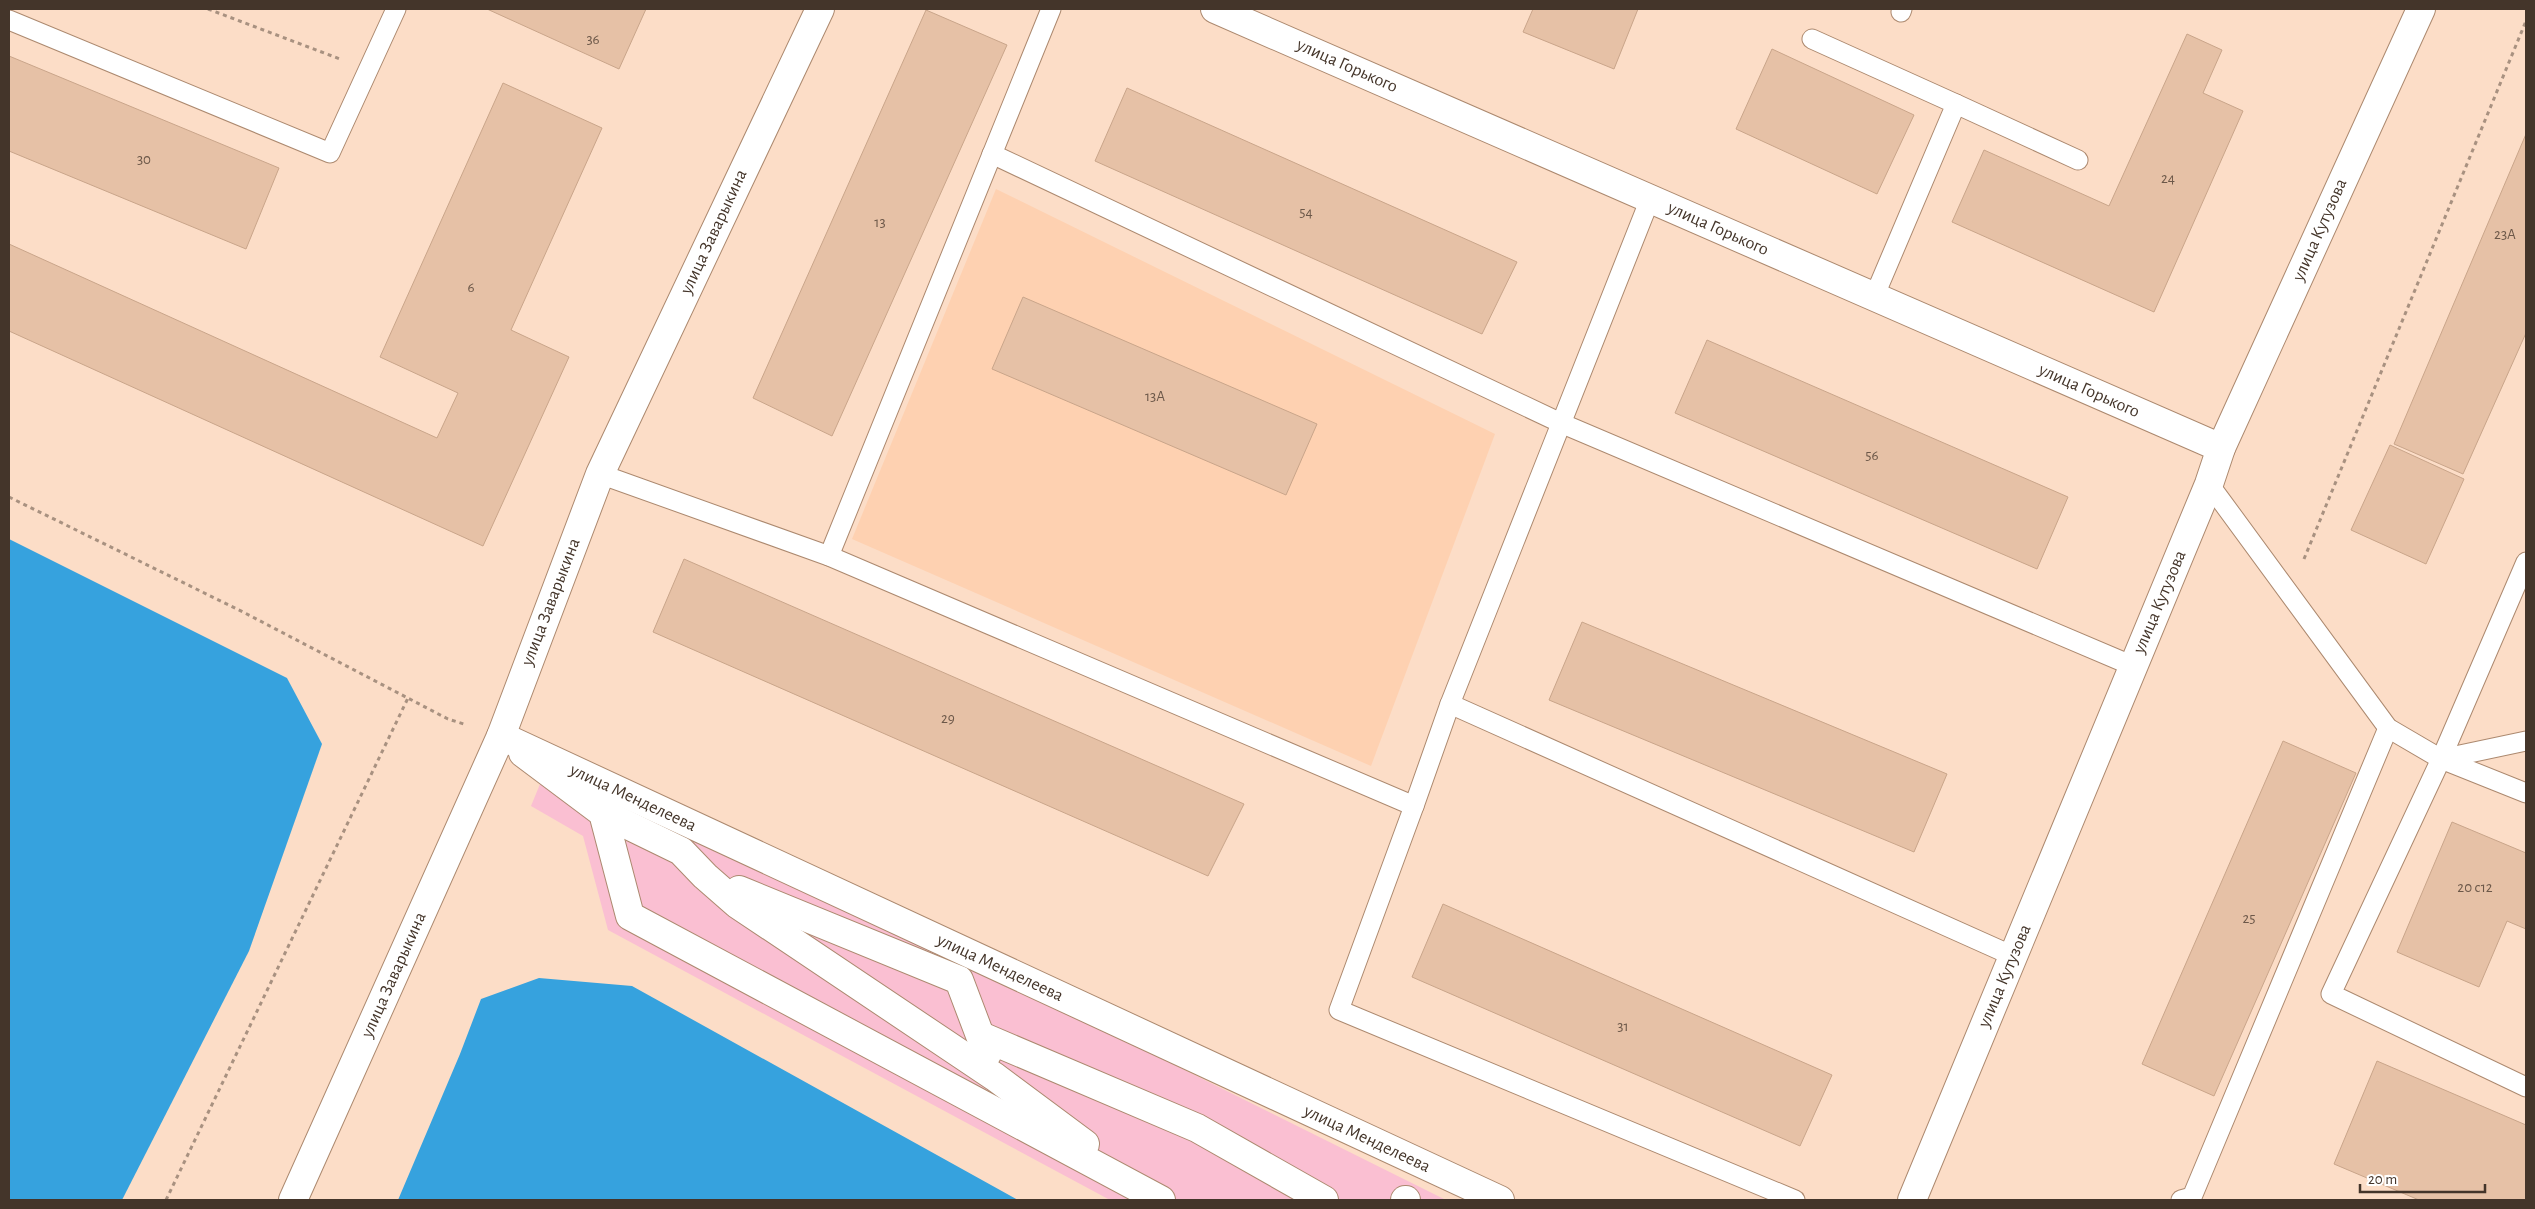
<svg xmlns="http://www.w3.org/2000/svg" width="2535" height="1209" viewBox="0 0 2535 1209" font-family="'Alegreya Sans',sans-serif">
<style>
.built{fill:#fed1b1}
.green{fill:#fabfd2}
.water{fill:#36a2de}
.building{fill:#e6c1a6;stroke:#c9a58a}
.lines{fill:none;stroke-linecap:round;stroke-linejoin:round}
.service-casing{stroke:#ac896f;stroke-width:21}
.pedestrian-casing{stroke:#ac896f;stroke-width:30}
.minor-casing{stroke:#ac896f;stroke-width:30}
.tertiary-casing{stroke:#ac896f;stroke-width:30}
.path{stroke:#a89180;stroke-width:3;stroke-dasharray:4 4;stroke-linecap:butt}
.service{stroke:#fff;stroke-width:19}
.pedestrian{stroke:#fff;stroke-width:28}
.minor{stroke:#fff;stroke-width:28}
.tertiary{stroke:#fff;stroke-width:28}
.labels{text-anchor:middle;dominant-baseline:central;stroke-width:4.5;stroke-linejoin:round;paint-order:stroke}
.number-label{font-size:15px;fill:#6c5849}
.street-label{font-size:18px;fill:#44352a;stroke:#fff}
</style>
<rect width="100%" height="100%" fill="#fcddc7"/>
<polygon class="built" points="996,189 1495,434 1371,766 852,539"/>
<polygon class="green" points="552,755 1446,1200 1110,1200 608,930 583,836 531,806"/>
<g class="water">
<polygon points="9,539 287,678 322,744 249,951 122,1200 9,1200"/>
<polygon points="539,978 632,986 1018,1200 398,1200 460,1054 481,999"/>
</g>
<g class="building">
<polygon points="487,9 646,9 619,69"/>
<polygon points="1533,9 1638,9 1614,69 1523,32"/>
<polygon points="926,10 1007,45 832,436 753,398"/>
<polygon points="2187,34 2222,50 2203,93 2243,111 2154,312 1952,222 1984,150 2109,206"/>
<polygon points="1772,49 1914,115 1877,194 1736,129"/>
<polygon points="9,56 279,168 246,249 9,151"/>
<polygon points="503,83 602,128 511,330 569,357 483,546 9,331 9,244 437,438 458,393 380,357"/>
<polygon points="1127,88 1517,262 1482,334 1095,161"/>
<polygon points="2526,134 2526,333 2463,474 2394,444"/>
<polygon points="1023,297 1317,424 1286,495 992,369"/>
<polygon points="1707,340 2068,497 2037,569 1675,413"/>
<polygon points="2390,445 2464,479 2426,564 2351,530"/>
<polygon points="684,559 1244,804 1208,876 653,632"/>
<polygon points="1582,622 1947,774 1914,852 1549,700"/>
<polygon points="2283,741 2356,773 2214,1096 2142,1064"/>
<polygon points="2452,822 2526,853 2526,929 2507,921 2479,987 2397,952"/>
<polygon points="1443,904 1832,1075 1800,1146 1412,977"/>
<polygon points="2377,1061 2526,1125 2526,1200 2419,1200 2334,1164"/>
</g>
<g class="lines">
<defs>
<g id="service">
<polyline points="1901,12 1902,9"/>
<polyline points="9,20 330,153 396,9"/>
<polyline points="1812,39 1956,104 1874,297"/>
<polyline points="1956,104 2078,160"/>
<polyline points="992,154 1563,424 2133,666"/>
<polyline points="600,474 829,556 1414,806 1339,1010 1795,1200"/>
<polyline points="2209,484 2388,728 2441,759 2526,793"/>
<polyline points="829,556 1051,9"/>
<polyline points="2526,562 2441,759 2331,994 2526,1087"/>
<polyline points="1450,704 2013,956"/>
<polyline points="2441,759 2526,741"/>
<polyline points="1414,806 1450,704 1650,199"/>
<polyline points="2181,1200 2192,1197 2388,728"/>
</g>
<g id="pedestrian">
<polyline points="523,753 603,813 630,916 1161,1200"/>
<polyline points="603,813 681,851 705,876 737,904 995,1077 1085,1144"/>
<polyline points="739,890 959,980 987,1054"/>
<polyline points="981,1036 1197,1128 1324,1200"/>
<polyline points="1405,1200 1406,1200"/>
</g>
<g id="minor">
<polyline points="1215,9 2221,448"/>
<polyline points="501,736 1500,1200"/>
</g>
<g id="tertiary">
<polyline points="293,1200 501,736 600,474 820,9"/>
<polyline points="1912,1200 2209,484 2221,448 2421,9"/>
</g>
</defs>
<use href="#service" class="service-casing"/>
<use href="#pedestrian" class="pedestrian-casing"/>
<use href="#minor" class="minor-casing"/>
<use href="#tertiary" class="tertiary-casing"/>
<g class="path">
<polyline points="208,9 340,59"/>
<polyline points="9,497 243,612 448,719 467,725"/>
<polyline points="2304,559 2526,21"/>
<polyline points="166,1200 408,698"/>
</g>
<use href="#service" class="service"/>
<use href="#pedestrian" class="pedestrian"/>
<use href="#minor" class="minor"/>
<use href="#tertiary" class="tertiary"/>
</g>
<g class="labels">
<g class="number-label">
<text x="593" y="39">36</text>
<text x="144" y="159">30</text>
<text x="2168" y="178">24</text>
<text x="1306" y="212">54</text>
<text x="880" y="222">13</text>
<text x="2505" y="234">23А</text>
<text x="471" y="287">6</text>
<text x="1155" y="396">13А</text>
<text x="1872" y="455">56</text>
<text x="948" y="718">29</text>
<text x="2475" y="887">20 с12</text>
<text x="2249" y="918">25</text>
<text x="1623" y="1026">31</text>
</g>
<g class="street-label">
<text transform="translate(1347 66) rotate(24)">улица Горького</text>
<text transform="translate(1718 229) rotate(24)">улица Горького</text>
<text transform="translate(2320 230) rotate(-66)">улица Кутузова</text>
<text transform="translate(714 232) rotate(-65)">улица Заварыкина</text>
<text transform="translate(2089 391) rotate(24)">улица Горького</text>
<text transform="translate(551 602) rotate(-69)">улица Заварыкина</text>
<text transform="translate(2160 602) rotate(-67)">улица Кутузова</text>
<text transform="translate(633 798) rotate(25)">улица Менделеева</text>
<text transform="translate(1000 968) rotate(25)">улица Менделеева</text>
<text transform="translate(394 975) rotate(-66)">улица Заварыкина</text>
<text transform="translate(2005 976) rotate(-67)">улица Кутузова</text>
<text transform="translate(1367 1139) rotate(25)">улица Менделеева</text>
</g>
</g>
<rect width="2535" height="1209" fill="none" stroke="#44352a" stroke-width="20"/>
<path d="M2360 1184v8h125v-8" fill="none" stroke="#44352a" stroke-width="2.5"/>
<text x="2368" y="1184" font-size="15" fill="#44352a" stroke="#ffffff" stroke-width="4" paint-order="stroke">20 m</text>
</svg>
